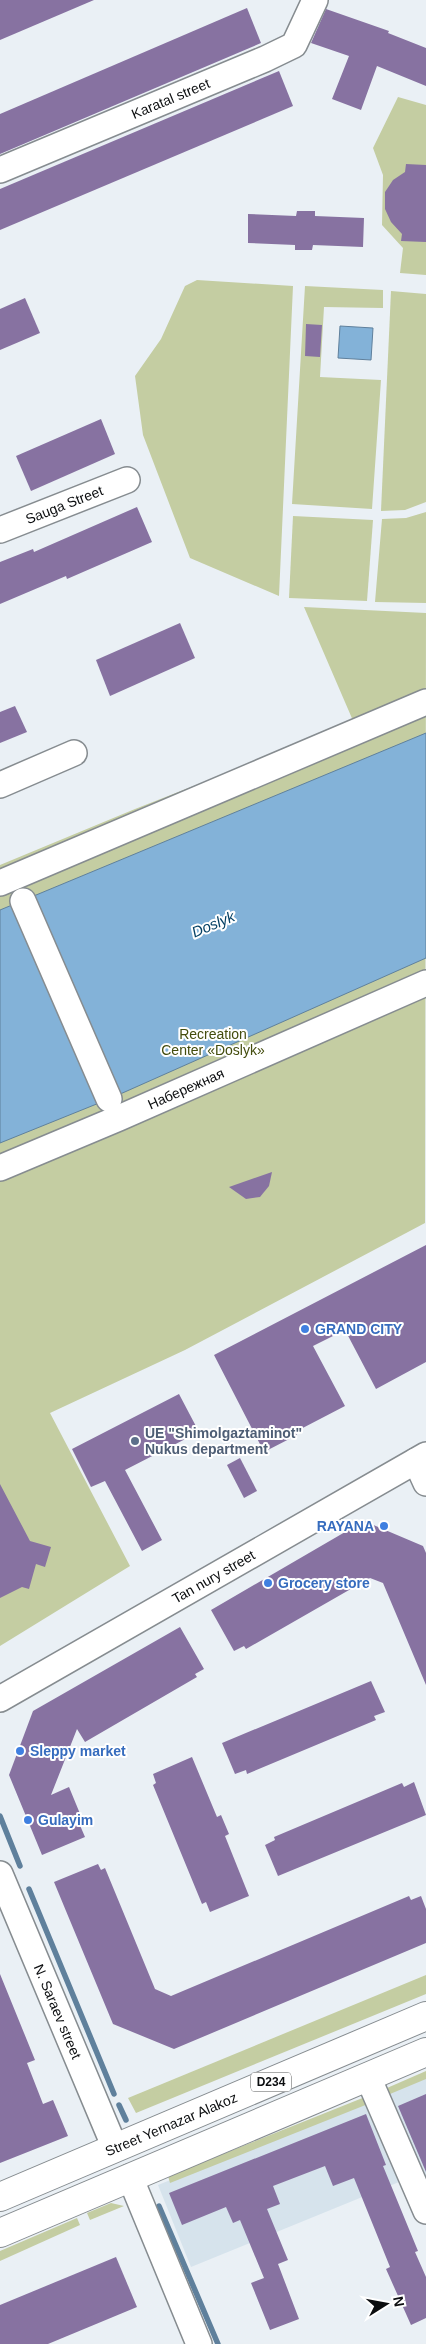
<svg xmlns="http://www.w3.org/2000/svg" width="426" height="2344" viewBox="0 0 426 2344" font-family="Helvetica,sans-serif">
<style>
.built{fill:#d6e3ec}
.green{fill:#c4cda2}
.water{fill:#83b2d8;stroke:#5f809c}
.lines{fill:none;stroke-linecap:round;stroke-linejoin:round}
.stream{stroke:#5f809c;stroke-width:5.5}
.building{fill:#8772a1}
.minor-casing{stroke:#868c90;stroke-width:28}
.major-casing{stroke:#868c90;stroke-width:30}
.minor{stroke:#fff;stroke-width:25}
.major{stroke:#fff;stroke-width:28}
.shop-dot{fill:#3f7fe0;stroke:#fff;stroke-width:2}
.service-dot{fill:#5c6f8a;stroke:#fff;stroke-width:2}
.labels{text-anchor:middle;dominant-baseline:central;stroke-width:4;stroke-linejoin:round;paint-order:stroke}
.shield{fill:#fff;stroke:#545657;stroke-width:1}
.shield-label{font-size:12px;font-weight:bold;fill:#0b0d0f}
.street-label{font-size:14px;fill:#0b0d0f;stroke:#fff}
.park-label{font-size:14px;fill:#444d0e;stroke:#fff}
.shop-label{font-size:14px;font-weight:bold;fill:#366cbe;stroke:#fff;text-anchor:start}
.service-label{font-size:14px;font-weight:bold;fill:#4e5e75;stroke:#fff;text-anchor:start}
.water-label{font-size:15px;font-style:italic;fill:#054165;stroke:#fff}
</style>
<rect width="100%" height="100%" fill="#eaf0f5"/>
<polygon class="built" points="426,2076 426,2213 414,2218 399,2182 191,2267 158,2185"/>
<g class="green">
<polygon points="398,97 426,105 426,275 400,273 403,248 382,225 383,175 373,148"/>
<polygon points="197,280 293,286 279,596 190,558 143,435 135,376 161,339 185,286"/>
<polygon points="305,286 383,290 383,308 324,307 320,377 381,380 372,509 292,504"/>
<polygon points="391,291 426,294 426,502 405,510 381,511"/>
<polygon points="426,512 426,603 375,602 382,519 406,518"/>
<polygon points="293,516 373,520 367,601 289,598"/>
<polygon points="304,607 426,613 425,1223 185,1350 50,1413 130,1566 0,1646 0,865 135,809 354,723"/>
<polygon points="426,1975 426,1994 136,2113 128,2098"/>
<polygon points="426,2071 426,2079 390,2094 387,2088"/>
<polygon points="365,2097 368,2104 170,2183 168,2176"/>
<polygon points="111,2203 124,2206 90,2220 87,2213"/>
<polygon points="77,2218 80,2225 0,2261 0,2251"/>
</g>
<g class="water">
<polygon points="340,326 373,328 371,360 338,358"/>
<polygon points="426,733 426,958 109,1099 0,1143 0,910"/>
</g>
<g class="lines">
<g class="stream">
<polyline points="0,1816 20,1866"/>
<polyline points="29,1889 114,2094"/>
<polyline points="119,2105 126,2120"/>
<polyline points="159,2206 218,2344"/>
</g>
</g>
<g class="building">
<polygon points="0,0 94,0 0,40"/>
<polygon points="247,8 261,43 0,154 0,114"/>
<polygon points="326,9 389,31 388,33 426,48 426,86 377,66 361,110 332,99 349,56 311,43"/>
<polygon points="279,71 293,106 0,230 0,189"/>
<polygon points="406,164 426,165 426,242 401,241 402,234 391,222 385,209 385,192 393,180 405,172"/>
<polygon points="297,211 315,211 315,216 364,218 363,247 313,245 312,250 295,250 295,245 248,243 248,214 296,216"/>
<polygon points="25,298 40,333 0,350 0,309"/>
<polygon points="306,324 322,325 320,357 305,356"/>
<polygon points="101,419 115,454 31,491 16,456"/>
<polygon points="137,507 152,542 67,579 66,576 0,604 0,562 33,549 34,552"/>
<polygon points="180,623 195,658 110,696 96,660"/>
<polygon points="15,706 27,732 0,743 0,712"/>
<polygon points="272,1172 269,1186 260,1197 246,1199 229,1187"/>
<polygon points="426,1245 426,1362 376,1389 345,1330 313,1346 345,1406 295,1432 297,1435 264,1452 214,1355"/>
<polygon points="179,1394 199,1432 125,1470 162,1540 142,1551 105,1481 91,1487 72,1449"/>
<polygon points="240,1458 257,1491 244,1498 227,1465"/>
<polygon points="0,1484 30,1541 51,1547 45,1567 36,1564 29,1589 22,1587 0,1598"/>
<polygon points="364,1521 423,1546 426,1553 426,1685 383,1583 370,1578 246,1649 244,1646 234,1651 211,1610"/>
<polygon points="180,1627 204,1669 195,1674 197,1677 85,1742 77,1729 51,1795 69,1787 83,1821 79,1823 85,1837 42,1855 9,1775 33,1711"/>
<polygon points="371,1681 385,1712 374,1716 376,1720 247,1774 246,1770 235,1774 222,1743"/>
<polygon points="192,1757 217,1817 221,1815 229,1834 225,1836 249,1896 210,1912 206,1902 202,1904 153,1785 156,1783 153,1774"/>
<polygon points="414,1782 426,1815 278,1876 265,1845 275,1840 274,1837 402,1783 404,1787"/>
<polygon points="98,1864 101,1870 105,1868 155,1989 171,1996 409,1896 411,1900 421,1896 426,1909 426,1943 174,2049 113,2024 66,1911 54,1882"/>
<polygon points="0,1974 35,2060 27,2063 43,2104 53,2100 68,2136 0,2163"/>
<polygon points="426,2094 426,2172 398,2106"/>
<polygon points="366,2114 386,2165 383,2166 418,2251 415,2252 426,2277 426,2318 411,2325 386,2269 390,2267 354,2178 333,2186 325,2166 273,2186 280,2204 267,2209 288,2260 278,2264 299,2319 270,2330 251,2283 264,2278 240,2220 233,2223 226,2207 182,2225 169,2193"/>
<polygon points="116,2257 137,2307 48,2344 0,2344 0,2305"/>
</g>
<g class="lines">
<defs>
<g id="minor">
<path id="s1" d="M0,170L265,59L294,45L315,0"/>
<path id="s2" d="M0,530L127,480"/>
<polyline points="0,785 74,753"/>
<polyline points="0,883 426,702"/>
<polyline points="23,901 109,1099"/>
<path id="s3" d="M0,1168L119,1118L426,983"/>
<polyline points="416,1461 426,1483"/>
<path id="s4" d="M0,1699L426,1455"/>
<path id="s5" d="M0,1874L115,2148"/>
<polyline points="368,2077 426,2211"/>
<polyline points="130,2177 199,2344"/>
</g>
<g id="major">
<path id="s6" d="M0,2197L426,2016"/>
<polyline points="0,2233 426,2052"/>
</g>
</defs>
<use href="#minor" class="minor-casing"/>
<use href="#major" class="major-casing"/>
<use href="#minor" class="minor"/>
<use href="#major" class="major"/>
</g>
<g class="shop-dot">
<circle cx="305" cy="1329" r="5"/>
<circle cx="384" cy="1526" r="5"/>
<circle cx="268" cy="1583" r="5"/>
<circle cx="20" cy="1751" r="5"/>
<circle cx="28" cy="1820" r="5"/>
</g>
<circle class="service-dot" cx="135" cy="1441" r="5"/>
<g class="labels">
<rect class="shield" x="251" y="2072.5" width="40" height="19" rx="4"/>
<g class="shield-label">
<text x="271" y="2082">D234</text>
</g>
<g class="street-label">
<text stroke="none"><textPath href="#s1" startOffset="185">Karatal street</textPath></text>
<text stroke="none"><textPath href="#s2" startOffset="69">Sauga Street</textPath></text>
<text stroke="none"><textPath href="#s3" startOffset="202">Набережная</textPath></text>
<text stroke="none"><textPath href="#s4" startOffset="246">Tan nury street</textPath></text>
<text stroke="none"><textPath href="#s5" startOffset="149">N. Saraev street</textPath></text>
<text stroke="none"><textPath href="#s6" startOffset="186">Street Yernazar Alakoz</textPath></text>
</g>
<g class="park-label">
<text x="213" y="1034">Recreation<tspan x="213" dy="16">Center «Doslyk»</tspan></text>
</g>
<g class="shop-label">
<text x="315" y="1329">GRAND CITY</text>
<text x="374" y="1526" text-anchor="end">RAYANA</text>
<text x="278" y="1583">Grocery store</text>
<text x="30" y="1751">Sleppy market</text>
<text x="38" y="1820">Gulayim</text>
</g>
<g class="service-label">
<text x="145" y="1433">UE "Shimolgaztaminot"<tspan x="145" dy="16">Nukus department</tspan></text>
</g>
<g class="water-label">
<text transform="translate(213 924) rotate(-23)">Doslyk</text>
</g>
</g>
<g transform="translate(386 2304) rotate(79)" stroke="#ffffff" stroke-width="4" paint-order="stroke">
<path d="M0-4L9 19L0 12L-9 19Z" fill="#0b0d0f"/>
<text y="-8" font-size="14" font-weight="bold" text-anchor="middle" fill="#0b0d0f">N</text>
</g>
</svg>
